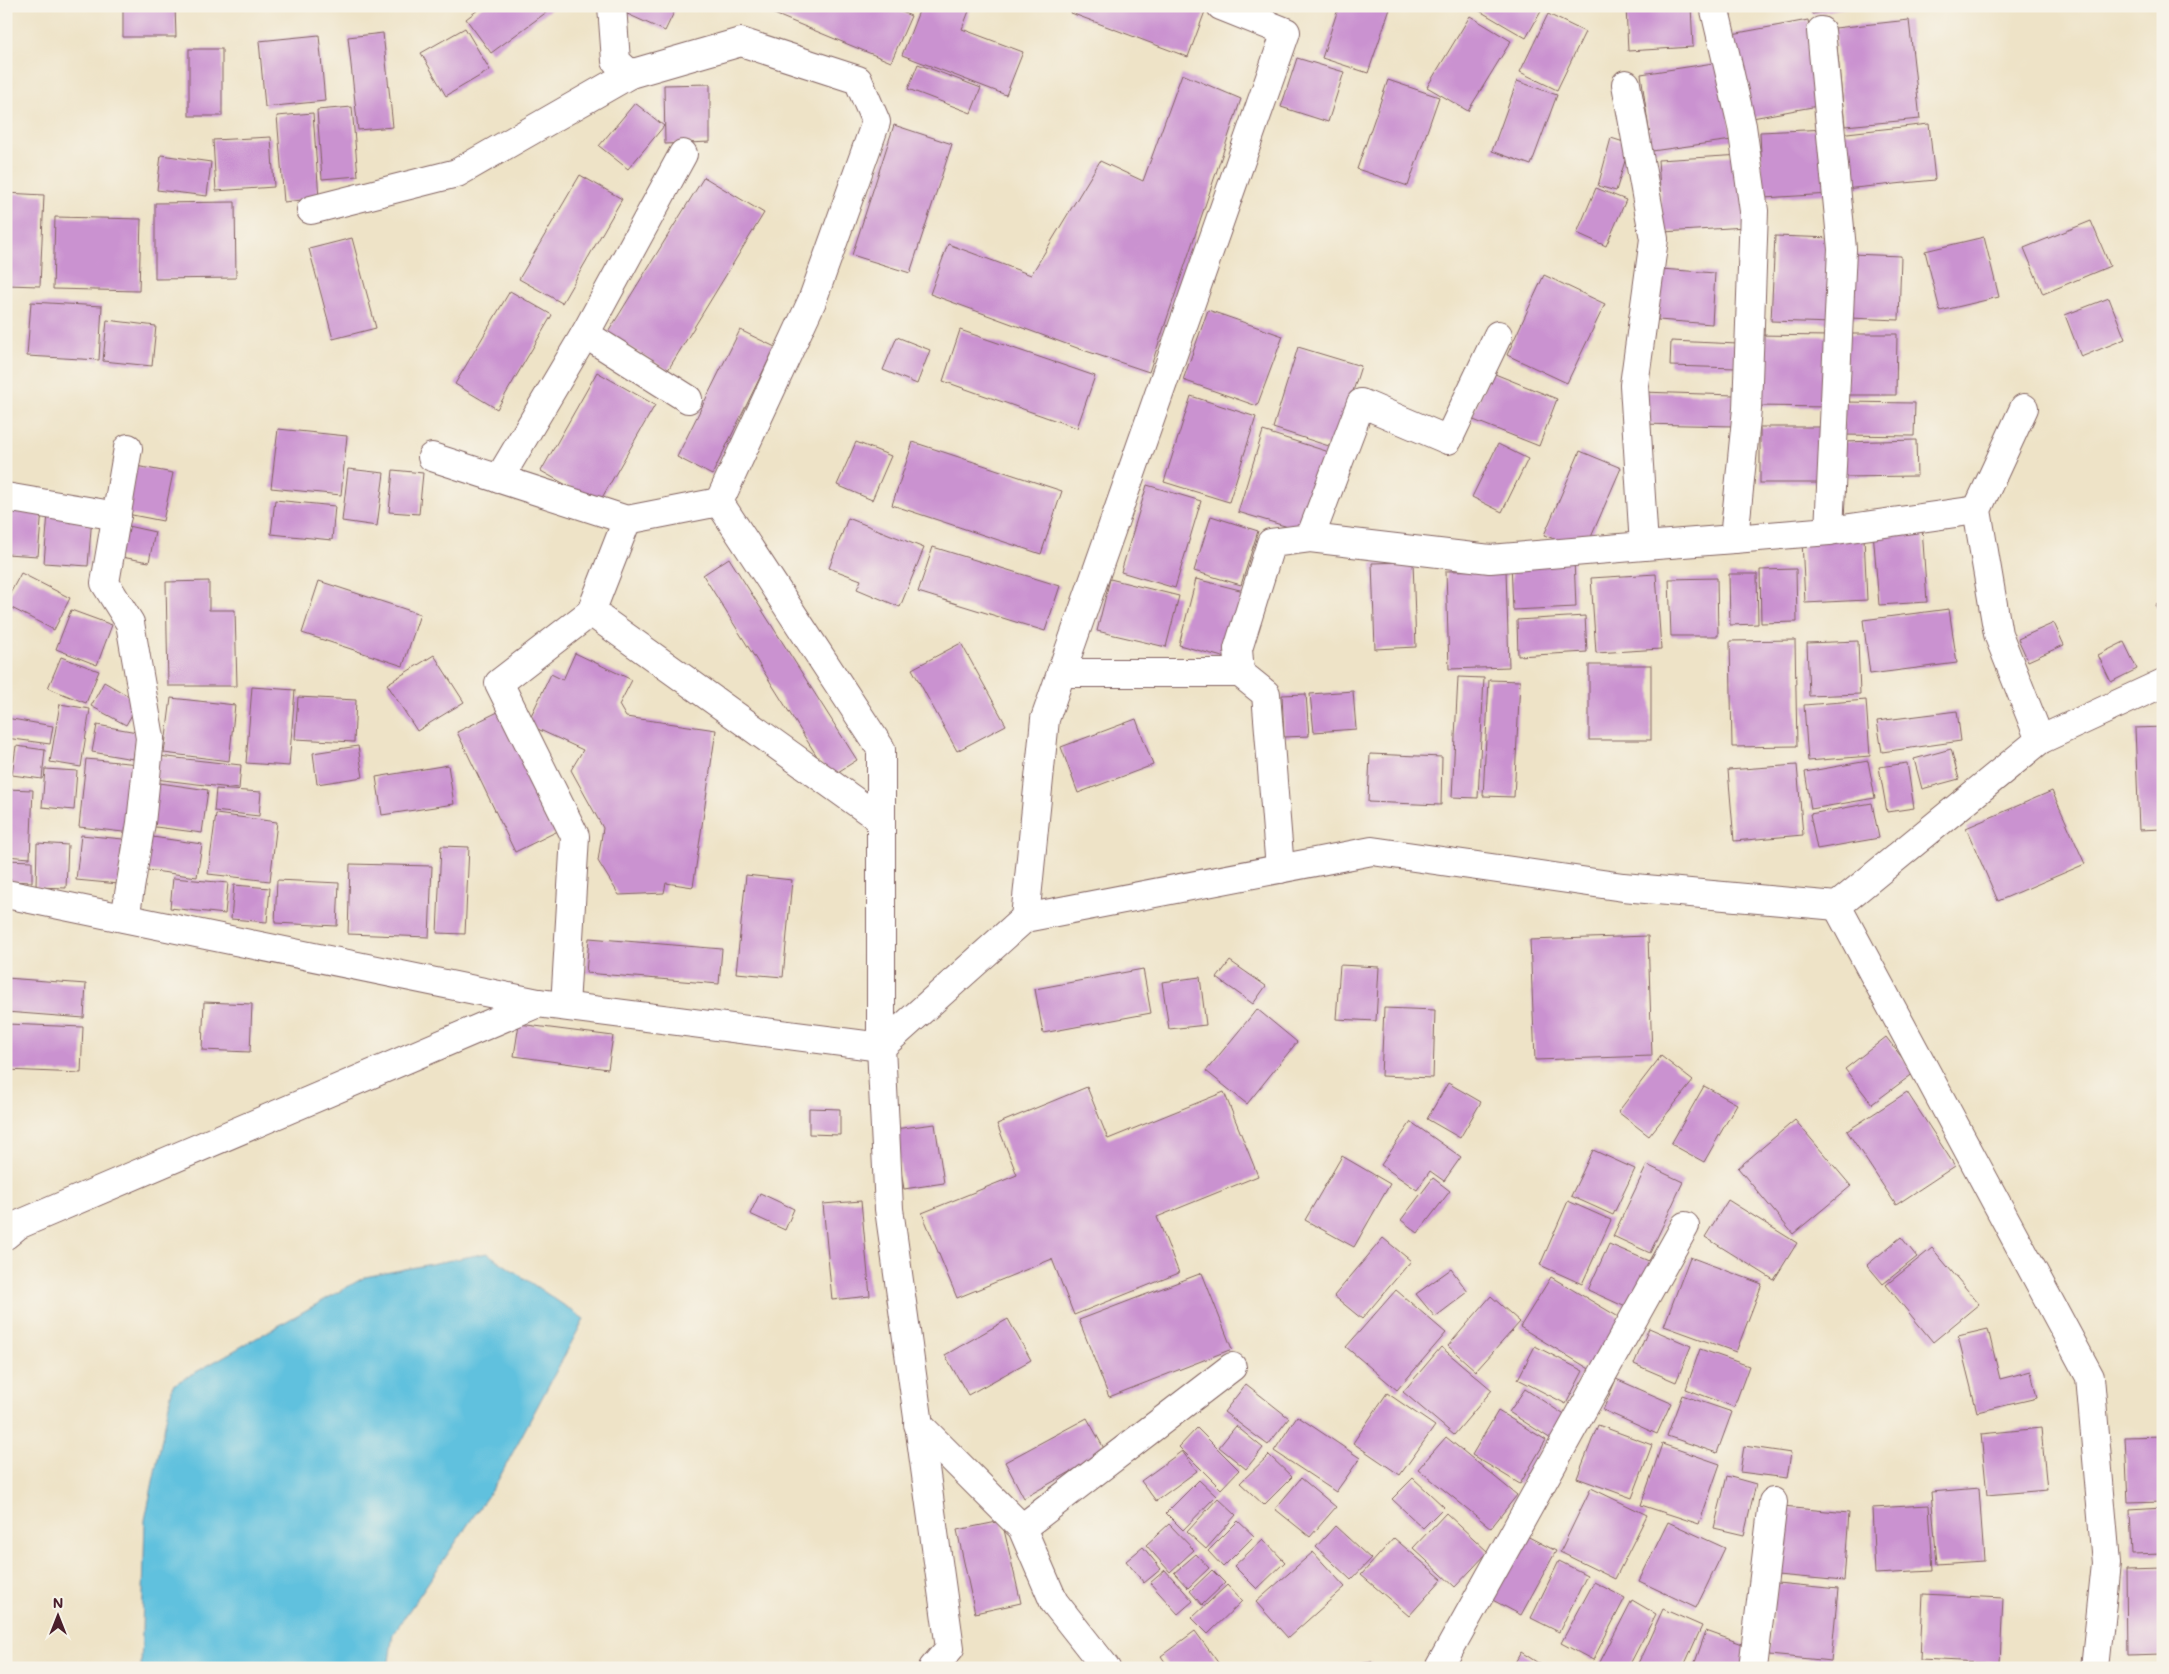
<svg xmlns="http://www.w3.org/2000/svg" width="2169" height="1674" viewBox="0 0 2169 1674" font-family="Mali,sans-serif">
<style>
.water{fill:#60c1de;stroke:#557084}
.building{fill:#ca92d0}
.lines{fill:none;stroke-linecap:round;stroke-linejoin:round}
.minor-casing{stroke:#836462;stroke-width:30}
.tertiary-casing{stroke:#836462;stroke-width:30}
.minor{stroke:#fff;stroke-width:28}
.tertiary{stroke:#fff;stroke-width:28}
</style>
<rect width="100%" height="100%" fill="#f7f3e8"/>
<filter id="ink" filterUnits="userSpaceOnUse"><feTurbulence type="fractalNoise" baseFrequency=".02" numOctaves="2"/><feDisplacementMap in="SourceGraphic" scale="10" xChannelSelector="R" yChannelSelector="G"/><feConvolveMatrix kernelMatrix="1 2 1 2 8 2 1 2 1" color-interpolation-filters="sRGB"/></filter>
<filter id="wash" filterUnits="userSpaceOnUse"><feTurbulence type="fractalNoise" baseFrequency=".0096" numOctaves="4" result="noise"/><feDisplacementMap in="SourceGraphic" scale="20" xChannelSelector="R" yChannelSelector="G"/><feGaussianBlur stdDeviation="1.12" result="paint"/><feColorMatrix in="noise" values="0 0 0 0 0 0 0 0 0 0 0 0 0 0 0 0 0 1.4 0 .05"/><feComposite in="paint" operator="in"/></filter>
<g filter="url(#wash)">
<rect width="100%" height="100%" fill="#eee3c7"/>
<polygon class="water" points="487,1253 584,1319 497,1482 393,1634 388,1668 141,1668 145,1520 173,1385 365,1277"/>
<g id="blocks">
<g class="building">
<polygon points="123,6 175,6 176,37 123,37"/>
<polygon points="483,6 555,6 491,53 466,19"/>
<polygon points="625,6 677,6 665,31 623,12"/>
<polygon points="755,6 888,6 911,16 891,62"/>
<polygon points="921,6 971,6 962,29 1023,52 1006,95 902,55"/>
<polygon points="1074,6 1207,6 1188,57 1071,13"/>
<polygon points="1339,6 1391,6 1368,73 1322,58"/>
<polygon points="1480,6 1544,6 1526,38 1478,10"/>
<polygon points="1626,6 1691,6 1693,47 1628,51"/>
<polygon points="1811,6 1848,6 1848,7 1812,14"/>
<polygon points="1548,14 1585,32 1557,90 1520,72"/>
<polygon points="1470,16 1511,41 1468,111 1427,87"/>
<polygon points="1808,20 1823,105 1747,119 1732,34"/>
<polygon points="1909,20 1920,119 1845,126 1835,28"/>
<polygon points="465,28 490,70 446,96 421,53"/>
<polygon points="383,33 393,127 358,130 348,37"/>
<polygon points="319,35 325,101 265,107 259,41"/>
<rect x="189" y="49" width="33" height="67"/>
<polygon points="1297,58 1344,72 1328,122 1281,107"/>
<polygon points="1720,62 1732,140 1652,151 1641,74"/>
<polygon points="918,64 981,88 971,113 908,89"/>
<polygon points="1182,74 1241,99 1149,372 1080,349 930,294 948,244 1031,275 1100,161 1143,181"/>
<polygon points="1388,80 1439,97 1408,186 1357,169"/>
<polygon points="1517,81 1557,95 1531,165 1492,151"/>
<polygon points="710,84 710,142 665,144 664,85"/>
<polygon points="635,103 664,126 628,169 599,146"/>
<polygon points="352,107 358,176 322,179 317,110"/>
<polygon points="313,113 319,198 284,202 277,116"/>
<polygon points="1929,124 1935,180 1844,189 1838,134"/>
<polygon points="894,125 952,144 910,273 852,255"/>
<polygon points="1828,129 1831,194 1763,198 1760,132"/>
<polygon points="271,137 274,187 216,191 213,140"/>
<polygon points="1611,138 1630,144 1616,191 1598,186"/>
<polygon points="161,155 211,162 207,196 157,190"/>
<polygon points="1742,155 1746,227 1663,232 1658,160"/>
<polygon points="580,175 622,199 562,303 519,279"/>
<polygon points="704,177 764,213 668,370 607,334"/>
<polygon points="1596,188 1626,200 1606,246 1577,233"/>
<polygon points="6,193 44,195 40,286 6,285"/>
<polygon points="235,202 236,278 155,279 155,203"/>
<polygon points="55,217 141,219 139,291 53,289"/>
<polygon points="2091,221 2110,266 2043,294 2024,248"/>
<polygon points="1775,236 1834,238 1832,323 1771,321"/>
<polygon points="1984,237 1999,297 1940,311 1925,251"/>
<polygon points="352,238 376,328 333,339 309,249"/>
<polygon points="1851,254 1901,256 1899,320 1849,318"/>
<polygon points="1661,269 1715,273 1712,324 1658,320"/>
<polygon points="1544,275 1605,304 1567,383 1507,355"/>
<polygon points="510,291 552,315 497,409 455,384"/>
<polygon points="2109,298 2125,339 2081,357 2065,315"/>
<polygon points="31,302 102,306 99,360 27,356"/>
<polygon points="1208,310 1283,336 1257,406 1183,380"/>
<polygon points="107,320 156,326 152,366 103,361"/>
<polygon points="740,330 775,347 712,475 677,457"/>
<polygon points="960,330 1095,376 1077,428 943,381"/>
<polygon points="1847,334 1897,334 1896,395 1846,395"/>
<polygon points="1754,335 1831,336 1831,407 1754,406"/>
<polygon points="897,337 930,350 917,384 883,370"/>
<polygon points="1671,341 1738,344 1737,368 1670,366"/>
<polygon points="1298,347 1361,366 1335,448 1273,428"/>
<polygon points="597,372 655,405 599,503 541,471"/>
<polygon points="1490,372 1557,399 1539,446 1471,419"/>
<polygon points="1642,392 1734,395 1733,426 1641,424"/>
<polygon points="1191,396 1256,417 1229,502 1164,482"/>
<polygon points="1844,402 1915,403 1914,436 1843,435"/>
<rect x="1760" y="427" width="66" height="56"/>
<polygon points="278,429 347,436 341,495 271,488"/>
<polygon points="1263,431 1329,452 1305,532 1238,512"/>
<polygon points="1916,440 1917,476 1842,477 1842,442"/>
<polygon points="856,442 891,456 872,500 837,485"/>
<polygon points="913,442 1062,491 1041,554 892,505"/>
<polygon points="1498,444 1528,459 1502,512 1472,497"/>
<polygon points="1580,451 1621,468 1585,551 1544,535"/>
<polygon points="136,466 173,473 163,521 127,514"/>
<polygon points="348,469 384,473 377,526 342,521"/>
<polygon points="393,470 423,473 419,514 389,512"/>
<polygon points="1147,485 1201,501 1175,588 1121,572"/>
<polygon points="275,500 335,506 332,540 271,534"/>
<polygon points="6,507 42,510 38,556 6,554"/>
<polygon points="48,513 92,517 88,566 44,563"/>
<polygon points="1211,516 1258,531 1241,585 1194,571"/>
<polygon points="848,518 924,548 900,607 857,589 861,580 829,568"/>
<polygon points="123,525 155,532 149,562 116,556"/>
<polygon points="1922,527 1927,602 1879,605 1873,531"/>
<polygon points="1864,537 1867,600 1805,603 1802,540"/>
<polygon points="933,547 1060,586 1045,631 918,592"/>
<polygon points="729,558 857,760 830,777 703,575"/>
<polygon points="1574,559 1576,607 1513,610 1511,562"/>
<polygon points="1413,562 1416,647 1375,649 1372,563"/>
<polygon points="1796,569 1797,622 1761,623 1760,570"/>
<polygon points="1506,570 1509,667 1449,669 1446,571"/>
<polygon points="21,573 70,598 54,630 6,605 6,601"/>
<polygon points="1656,574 1661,649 1596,653 1591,578"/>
<polygon points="1729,574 1757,574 1758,624 1730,625"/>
<polygon points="1717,578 1718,636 1671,636 1669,579"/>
<polygon points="1110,579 1179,596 1166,647 1097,631"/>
<polygon points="1196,579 1244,591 1226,658 1179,645"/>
<polygon points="209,581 209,610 235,610 237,686 168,686 166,582"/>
<polygon points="319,581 420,614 403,666 302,633"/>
<polygon points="2163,601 2163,621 2156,605"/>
<polygon points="1949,609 1957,663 1870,674 1863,620"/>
<polygon points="71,610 112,625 97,665 56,649"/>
<polygon points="1585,616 1587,652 1518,656 1517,620"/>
<polygon points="2054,623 2064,645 2028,661 2018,639"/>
<polygon points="1795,640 1797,746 1732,747 1730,641"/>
<polygon points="1858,641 1860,694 1809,696 1807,643"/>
<polygon points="2124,642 2137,669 2111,682 2098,655"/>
<polygon points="961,643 1006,725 957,751 912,669"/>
<polygon points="575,653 632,680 619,705 626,717 716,730 693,887 666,883 664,893 619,895 598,861 603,828 571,770 583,750 527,724 551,674 563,680"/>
<polygon points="434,655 464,702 417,731 387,684"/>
<polygon points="61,657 99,671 86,703 48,688"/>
<rect x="1589" y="665" width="62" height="75"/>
<polygon points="1458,677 1484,678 1478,798 1452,797"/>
<polygon points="1489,680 1520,681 1514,797 1483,796"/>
<polygon points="104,682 139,702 126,725 91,706"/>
<polygon points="252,687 295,690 289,766 246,763"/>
<polygon points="1353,691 1356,729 1314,732 1310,694"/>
<polygon points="1306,694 1309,736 1284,737 1282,695"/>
<polygon points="298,697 356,700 354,742 295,739"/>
<polygon points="171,698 235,705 229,761 164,753"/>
<polygon points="1866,700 1870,756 1808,761 1804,705"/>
<polygon points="60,704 90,709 81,767 50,762"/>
<polygon points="502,710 560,830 515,852 457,732"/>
<polygon points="1957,711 1961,741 1882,752 1877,721"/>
<polygon points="6,718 53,726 50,744 6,738"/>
<polygon points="1136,719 1153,765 1078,793 1061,747"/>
<polygon points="97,725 137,732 133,759 92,752"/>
<polygon points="2163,727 2163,829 2139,830 2135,728"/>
<polygon points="16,746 45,750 42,779 12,775"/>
<polygon points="358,746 363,777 317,784 313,753"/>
<polygon points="1951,749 1959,779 1922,789 1914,759"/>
<polygon points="1370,754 1442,757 1441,805 1368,802"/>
<polygon points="158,756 241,765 239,789 155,779"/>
<polygon points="86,759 139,764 132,833 79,827"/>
<polygon points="1868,761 1875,798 1811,809 1805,772"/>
<polygon points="1907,763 1914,808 1887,812 1879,767"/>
<polygon points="448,765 454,804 382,815 376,777"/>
<polygon points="1797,765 1803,835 1734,841 1728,770"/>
<polygon points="45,769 77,771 74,810 42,807"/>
<polygon points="153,782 208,790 202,833 148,826"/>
<polygon points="6,789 33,790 30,858 6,856"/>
<polygon points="216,789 261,792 259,816 214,811"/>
<polygon points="2052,791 2085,864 1998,901 1966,828"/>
<polygon points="1872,803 1879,838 1817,849 1810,814"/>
<polygon points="216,814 277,822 270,881 208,874"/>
<polygon points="81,835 123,839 119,884 76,880"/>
<polygon points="145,836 202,844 197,877 140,869"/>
<polygon points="37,843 68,845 66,888 36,887"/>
<polygon points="441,846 469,847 465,934 437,933"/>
<polygon points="6,860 32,861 32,882 6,881"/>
<polygon points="350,864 432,866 429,937 348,934"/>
<polygon points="746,875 792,880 783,977 736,973"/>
<polygon points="173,878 228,883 225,914 170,908"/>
<polygon points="277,880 339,883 337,926 275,923"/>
<polygon points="234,885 270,888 267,922 231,919"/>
<polygon points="1648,936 1652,1056 1535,1060 1530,940"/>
<polygon points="589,938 722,949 719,984 586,973"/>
<polygon points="1230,961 1266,986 1253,1004 1217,978"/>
<polygon points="1340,965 1379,967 1376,1021 1336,1019"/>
<polygon points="1143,969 1151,1013 1043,1033 1035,989"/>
<polygon points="1200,977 1206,1025 1169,1029 1162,982"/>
<polygon points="6,978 86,984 84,1018 6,1012"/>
<polygon points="204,1002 252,1004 250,1052 202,1050"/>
<polygon points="1384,1008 1435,1010 1433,1078 1381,1076"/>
<polygon points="1257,1009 1297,1042 1247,1104 1206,1071"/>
<polygon points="6,1024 83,1027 81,1073 6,1070"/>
<polygon points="519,1024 613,1036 608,1069 514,1056"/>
<polygon points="1886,1037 1914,1073 1872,1104 1845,1069"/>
<polygon points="1661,1056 1693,1081 1649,1136 1618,1112"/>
<polygon points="1448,1083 1481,1102 1460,1138 1427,1119"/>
<polygon points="1704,1086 1737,1104 1704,1162 1671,1144"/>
<polygon points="1087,1087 1108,1139 1224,1092 1258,1176 1157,1217 1179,1273 1074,1315 1052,1259 957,1298 922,1213 1017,1175 997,1124"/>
<polygon points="1907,1092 1955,1166 1896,1205 1847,1131"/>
<polygon points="809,1108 840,1109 840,1135 809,1134"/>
<polygon points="1795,1120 1851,1186 1793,1234 1738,1168"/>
<polygon points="1411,1122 1461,1157 1444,1181 1430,1171 1417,1190 1381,1165"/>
<polygon points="935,1124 944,1183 904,1189 894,1129"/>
<polygon points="1593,1150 1635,1169 1613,1215 1571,1196"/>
<polygon points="1342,1156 1390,1184 1354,1247 1305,1220"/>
<polygon points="1647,1165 1683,1182 1650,1253 1613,1236"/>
<polygon points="1433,1178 1450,1191 1418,1233 1401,1220"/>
<polygon points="760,1193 794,1209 785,1230 750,1214"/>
<polygon points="1728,1200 1797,1243 1774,1280 1705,1237"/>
<polygon points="861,1201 870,1296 832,1300 823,1204"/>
<polygon points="1568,1201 1611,1220 1582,1284 1540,1265"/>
<polygon points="1901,1237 1917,1257 1883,1284 1867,1265"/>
<polygon points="1383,1238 1411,1261 1362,1319 1334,1296"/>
<polygon points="1609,1244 1651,1262 1630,1309 1588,1290"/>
<polygon points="1932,1248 1979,1304 1933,1342 1886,1285"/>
<polygon points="1690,1257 1762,1284 1736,1352 1664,1326"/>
<polygon points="1451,1269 1468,1292 1435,1317 1416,1294"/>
<polygon points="1202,1273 1232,1349 1109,1397 1079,1320"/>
<polygon points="1551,1277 1622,1319 1591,1370 1520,1327"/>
<polygon points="1396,1290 1446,1333 1397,1390 1346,1347"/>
<polygon points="1491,1296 1520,1322 1476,1371 1448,1346"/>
<polygon points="1008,1319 1031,1360 968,1395 945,1355"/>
<polygon points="1649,1328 1691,1346 1676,1382 1634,1364"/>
<polygon points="1988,1329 2000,1379 2031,1371 2037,1398 1977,1412 1958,1336"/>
<polygon points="1535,1346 1583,1371 1566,1404 1518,1379"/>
<polygon points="1441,1347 1492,1390 1454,1435 1403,1392"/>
<polygon points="1700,1349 1749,1366 1734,1407 1686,1389"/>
<polygon points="1616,1379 1671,1403 1657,1434 1603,1410"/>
<polygon points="1246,1384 1289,1418 1268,1445 1224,1412"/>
<polygon points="1525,1389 1566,1416 1551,1439 1509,1412"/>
<polygon points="1387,1393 1435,1426 1400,1475 1353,1443"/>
<polygon points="1682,1395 1732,1412 1717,1453 1667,1436"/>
<polygon points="1498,1411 1546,1440 1520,1484 1472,1455"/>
<polygon points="1297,1416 1360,1458 1336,1492 1274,1451"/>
<polygon points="1087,1418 1106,1452 1024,1498 1005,1462"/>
<polygon points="1598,1425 1652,1445 1632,1498 1577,1478"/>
<polygon points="1236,1426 1263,1448 1246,1469 1219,1447"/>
<polygon points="1197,1428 1239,1470 1221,1489 1179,1447"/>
<polygon points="2041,1428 2047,1490 1987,1495 1981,1434"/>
<polygon points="2163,1436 2163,1502 2128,1503 2125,1437"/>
<polygon points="1446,1437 1517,1495 1491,1528 1418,1469"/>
<polygon points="1662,1444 1720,1464 1699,1524 1641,1505"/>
<polygon points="1744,1446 1791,1453 1787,1478 1740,1472"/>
<polygon points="1182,1451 1197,1471 1156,1501 1141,1481"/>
<polygon points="1269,1455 1292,1477 1264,1505 1240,1483"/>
<polygon points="1727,1476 1756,1484 1744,1535 1714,1528"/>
<polygon points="1301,1478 1336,1507 1310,1537 1275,1509"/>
<polygon points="1413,1478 1444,1507 1423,1528 1392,1499"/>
<polygon points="1199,1480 1216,1496 1183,1530 1166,1513"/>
<polygon points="1591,1488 1647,1515 1615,1579 1560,1552"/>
<polygon points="1979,1488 1984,1561 1937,1564 1931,1492"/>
<polygon points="1218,1498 1236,1515 1206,1549 1187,1532"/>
<polygon points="1929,1505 1933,1571 1875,1574 1872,1508"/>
<polygon points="1782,1507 1849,1513 1844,1581 1777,1575"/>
<polygon points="2163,1508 2163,1554 2132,1555 2130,1510"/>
<polygon points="1446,1513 1488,1552 1455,1587 1413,1548"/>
<polygon points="1002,1521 1021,1603 975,1613 957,1530"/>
<polygon points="1238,1521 1254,1536 1223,1567 1208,1551"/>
<polygon points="1668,1522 1725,1548 1696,1608 1639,1581"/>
<polygon points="1169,1524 1194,1550 1170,1572 1146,1545"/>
<polygon points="1335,1526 1371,1559 1351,1580 1316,1547"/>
<polygon points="1519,1532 1556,1551 1521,1615 1485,1596"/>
<polygon points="1394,1538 1442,1579 1409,1616 1361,1575"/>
<polygon points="1263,1539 1285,1562 1257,1589 1234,1566"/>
<polygon points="1143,1547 1161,1569 1144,1583 1126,1561"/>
<polygon points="1313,1552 1345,1587 1288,1638 1256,1602"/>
<polygon points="1196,1554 1209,1568 1188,1588 1174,1573"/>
<polygon points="1559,1561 1587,1575 1559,1632 1531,1618"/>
<polygon points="2163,1568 2163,1655 2127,1656 2126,1569"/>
<polygon points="1165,1570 1193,1601 1178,1614 1150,1583"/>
<polygon points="1212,1570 1225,1583 1202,1605 1190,1591"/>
<polygon points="1594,1582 1625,1598 1593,1660 1561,1643"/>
<polygon points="1777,1583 1838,1589 1831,1661 1769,1655"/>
<polygon points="1227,1585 1242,1601 1208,1634 1192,1618"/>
<polygon points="1923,1594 2003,1598 2000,1663 1920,1659"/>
<polygon points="1632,1600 1656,1614 1628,1668 1603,1668 1598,1666"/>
<polygon points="1663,1609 1702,1626 1683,1668 1636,1668"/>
<polygon points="1195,1631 1222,1668 1169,1668 1161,1656"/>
<polygon points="1706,1631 1751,1647 1743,1668 1693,1668"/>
<polygon points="1521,1652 1546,1668 1512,1668"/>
<polygon points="1372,1662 1373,1668 1339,1668 1339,1667"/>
</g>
</g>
</g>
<g filter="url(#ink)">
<use href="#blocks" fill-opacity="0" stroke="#836462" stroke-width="1"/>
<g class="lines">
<defs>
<g id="minor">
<polyline points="1714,6 1742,126 1754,211 1747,409 1734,539 1829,531"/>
<polyline points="1821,31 1842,249 1829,531 1977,510"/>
<polyline points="1626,84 1654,239 1634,385 1644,546 1734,539"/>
<polyline points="311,210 457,173 630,74"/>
<polyline points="585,334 688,399"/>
<polyline points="2024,408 1977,510 1998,634 2040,740"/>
<polyline points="432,457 627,520"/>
<polyline points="499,479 585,334 683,154"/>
<polyline points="6,497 117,516"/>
<polyline points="719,502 627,520 591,612 881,820"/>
<polyline points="1310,538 1361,403 1448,440 1498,335"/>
<polyline points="1061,673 1240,673"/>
<polyline points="1280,869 1266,694 1240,673 1238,649 1271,543 1310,538 1490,559 1644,546"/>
<polyline points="1837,906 2090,1377 2106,1563 2095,1668"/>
<polyline points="125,918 141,823 150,738 130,623 105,583 128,448"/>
<polyline points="1025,918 1045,719 1286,32 1221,6"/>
<polyline points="565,1006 575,836 499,683 591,612"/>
<polyline points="6,1235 18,1225 538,1003"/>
<polyline points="918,1424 1022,1528 1054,1602 1106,1668"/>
<polyline points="1022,1528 1232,1367"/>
<polyline points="1439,1668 1685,1226"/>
<polyline points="1753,1668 1773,1502"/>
</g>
<g id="tertiary">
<polyline points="612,6 616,61 630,74 741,42 858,80 876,122 812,301 719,502 881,749 881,1047 889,1209 950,1648 933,1668"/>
<polyline points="6,894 538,1003 881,1047 1025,918 1372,851 1623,887 1837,906 2040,740 2163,683"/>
</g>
</defs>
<use href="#minor" class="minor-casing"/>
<use href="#tertiary" class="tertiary-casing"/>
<use href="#minor" class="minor"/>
<use href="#tertiary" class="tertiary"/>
</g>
</g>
<rect width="2169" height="1674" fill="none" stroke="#f7f3e8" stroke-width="25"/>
<g transform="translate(58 1616)" stroke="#f7f3e8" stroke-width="4" paint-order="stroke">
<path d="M0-4L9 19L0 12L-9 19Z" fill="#4a1f2b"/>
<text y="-8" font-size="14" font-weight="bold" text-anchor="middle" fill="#4a1f2b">N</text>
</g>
</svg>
